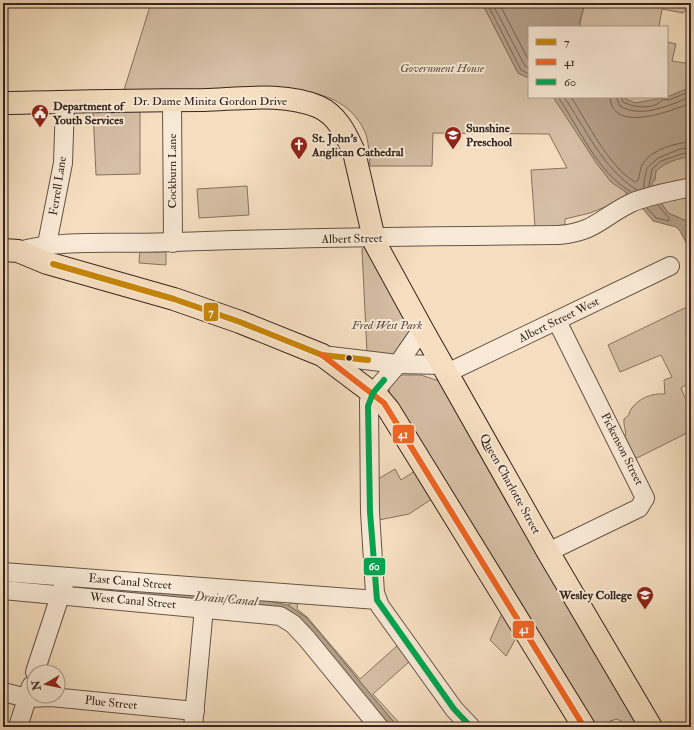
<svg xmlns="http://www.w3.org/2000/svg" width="694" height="730" viewBox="0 0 694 730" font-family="'IM FELL Double Pica',serif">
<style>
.green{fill:#d5bfa5;stroke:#867262}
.water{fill:#b5a08a;stroke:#826f5f}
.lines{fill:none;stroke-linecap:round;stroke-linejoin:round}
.shore{stroke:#766254;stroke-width:1}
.minor-casing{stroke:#665447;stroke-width:20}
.major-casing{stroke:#36251e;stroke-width:24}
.minor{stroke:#f9ead7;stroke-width:18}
.major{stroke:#f6dfc1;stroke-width:22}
.bus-1-casing{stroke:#f9ead7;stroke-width:9}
.bus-2-casing{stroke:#f9ead7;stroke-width:9}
.bus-3-casing{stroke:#f9ead7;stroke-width:9}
.bus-1{stroke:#c78608;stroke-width:6}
.bus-2{stroke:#f26522;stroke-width:6}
.bus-3{stroke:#00a651;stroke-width:6}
.bus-dot{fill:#36251e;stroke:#f9ead7;stroke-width:1.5}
.labels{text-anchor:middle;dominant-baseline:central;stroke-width:4;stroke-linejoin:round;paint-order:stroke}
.park-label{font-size:12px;font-style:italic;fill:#5e4c40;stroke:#f9ead7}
.street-label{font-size:12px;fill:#36251e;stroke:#f9ead7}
.poi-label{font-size:12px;font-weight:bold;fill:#36251e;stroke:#f9ead7;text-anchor:start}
.water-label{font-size:13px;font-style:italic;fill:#5c4a3e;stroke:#f9ead7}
.line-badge{stroke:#f9ead7;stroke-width:1.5}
.badge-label{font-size:11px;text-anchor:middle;font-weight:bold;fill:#fff}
</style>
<rect width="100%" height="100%" fill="#f6dfc1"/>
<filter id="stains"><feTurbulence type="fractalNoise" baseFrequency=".005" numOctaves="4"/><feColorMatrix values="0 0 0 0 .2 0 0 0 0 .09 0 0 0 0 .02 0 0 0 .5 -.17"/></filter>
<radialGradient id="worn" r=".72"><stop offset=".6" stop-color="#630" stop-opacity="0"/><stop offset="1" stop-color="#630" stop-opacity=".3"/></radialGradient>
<g class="green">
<path d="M151,3H482L518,73L529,78V97H563L626,192L627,198L590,213L565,219V225L535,227L531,170L567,168L549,134L433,133L432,166H370C369,155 369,141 365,132C351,101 321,92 290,89L124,90Z"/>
<polygon points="585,3 691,3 691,4 683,13 662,9 659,27 580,27 580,22"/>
<polygon points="667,42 676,44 672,61 691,64 691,87 688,88 681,117 612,97 667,97"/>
<polygon points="140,109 140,174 96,175 93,111"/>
<polygon points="691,146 691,184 654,189 645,172"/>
<polygon points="247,186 249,215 199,218 197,189"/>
<polygon points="691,196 691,223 668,213 660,201"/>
<polygon points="365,246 410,329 410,335 404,350 393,355 367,353 362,249"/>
<polygon points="140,250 166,252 166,265 139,263"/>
<path d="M691,305V382L681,388L685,398L691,400V431L637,458L633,455L624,440C628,432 623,428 624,419C629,416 629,413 631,409C639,398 652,393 665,394L664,380L672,377L661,355L620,372L608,345Z"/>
<polygon points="400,375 421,375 439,381 639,727 624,727 621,721 617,719 610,721 607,727 591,727 389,394 390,385"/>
<polygon points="395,469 401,480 418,469 435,497 409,514 379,520 378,479"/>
<polygon points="298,600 297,609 307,617 360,679 398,645 409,662 373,694 403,727 398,727 307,618 288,605"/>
<polygon points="504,609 519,633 506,656 490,640"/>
</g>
<g class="water">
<polygon points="482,3 585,3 580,21 580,27 529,27 529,78 518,73"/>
<path d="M691,87V157C678,158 666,162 656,171L655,180L652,183L660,201L668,213L691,223V252L680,231L676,227L653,221L642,208L640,202L611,182L597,164L553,97H622L635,103L667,97Z"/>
<polygon points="3,579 264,600 288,605 307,618 398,727 391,727 303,623 277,607 3,584"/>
</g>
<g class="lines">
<g class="shore">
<polyline points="487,3 521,70 529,74"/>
<polyline points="492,3 525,66 529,69"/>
<polyline points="499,3 529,61"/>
<path d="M558,97C580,129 597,172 631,192"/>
<path d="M564,97C586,129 603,169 637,190"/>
<path d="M571,97C588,123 608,166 635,182L638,180C640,175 640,168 643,163C653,149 675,143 691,142"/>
<path d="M610,97C612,135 673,110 691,103"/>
<path d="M616,97L620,106C642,119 669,105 691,97"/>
<path d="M621,97L623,102C634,108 655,110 663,99L669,100L691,91"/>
<polyline points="649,186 652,169 661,161 681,154 691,153"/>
<polyline points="644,188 644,182 647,168 658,158 680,149 691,148"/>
<polyline points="647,208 656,218 669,221 669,218 658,205"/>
</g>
<defs>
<g id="minor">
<polyline points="172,100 173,243"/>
<polyline points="47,244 63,163 65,103"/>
<path d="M18,251C69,238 122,245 174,242C302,237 431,236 559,235C595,232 602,217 631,203C646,196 674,191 691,187"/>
<polyline points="422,329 398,364 373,393 369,401 370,512 375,593 380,606 454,709 471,727"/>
<polyline points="322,355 398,364 443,365"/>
<polyline points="447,373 670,266"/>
<polyline points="548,552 639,508 645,498 557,321"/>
<polyline points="3,572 377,600"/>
<polyline points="3,590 280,616 293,624 307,639 379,727"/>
<polyline points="35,672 64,584"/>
<polyline points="3,692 27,698 51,697 195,711"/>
<polyline points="18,727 31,686"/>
<polyline points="193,727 204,608"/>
</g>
<g id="major">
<path d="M3,103C70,102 137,100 204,100C240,99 284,92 319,107C337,115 346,134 354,152L375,243L422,329L548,552L651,727"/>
<polyline points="3,250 18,251 47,263 174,299 240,322 312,351 322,355 379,398 389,410 584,727"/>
</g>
</defs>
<use href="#minor" class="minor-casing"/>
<use href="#major" class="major-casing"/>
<use href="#minor" class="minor"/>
<use href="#major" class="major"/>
<defs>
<polyline id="bus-1" points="53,264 174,299 240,322 322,355 368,360"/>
<polyline id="bus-2" points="322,355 384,403 584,727"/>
<polyline id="bus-3" points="384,380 373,393 368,406 370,512 377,600 454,709 471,727"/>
</defs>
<use href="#bus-1" class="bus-1-casing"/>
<use href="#bus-2" class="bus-2-casing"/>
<use href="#bus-3" class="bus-3-casing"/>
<use href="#bus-1" class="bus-1"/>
<use href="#bus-2" class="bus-2"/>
<use href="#bus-3" class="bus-3"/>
</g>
<defs>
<symbol id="civic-pin" viewBox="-11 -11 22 30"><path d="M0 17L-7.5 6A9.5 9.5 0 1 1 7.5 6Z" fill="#8f2418" stroke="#f9ead7"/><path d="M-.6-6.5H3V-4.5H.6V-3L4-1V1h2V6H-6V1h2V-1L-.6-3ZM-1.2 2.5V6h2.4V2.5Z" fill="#fff"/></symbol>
<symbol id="school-pin" viewBox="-11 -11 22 30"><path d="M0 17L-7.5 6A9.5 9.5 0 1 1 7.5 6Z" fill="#8f2418" stroke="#f9ead7"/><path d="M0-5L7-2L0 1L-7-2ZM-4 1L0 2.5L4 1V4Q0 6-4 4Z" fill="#fff"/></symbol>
<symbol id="church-pin" viewBox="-11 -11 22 30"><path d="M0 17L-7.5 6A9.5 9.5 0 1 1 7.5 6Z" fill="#8f2418" stroke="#f9ead7"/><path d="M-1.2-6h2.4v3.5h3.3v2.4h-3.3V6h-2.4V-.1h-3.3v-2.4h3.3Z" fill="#fff"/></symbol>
</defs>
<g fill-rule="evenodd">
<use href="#civic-pin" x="30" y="103" width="20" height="27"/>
<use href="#school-pin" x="443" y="125" width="20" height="27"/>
<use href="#church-pin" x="289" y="135" width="20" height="27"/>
<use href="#school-pin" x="635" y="585" width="20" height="27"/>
</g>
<circle class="bus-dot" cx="349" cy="358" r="3.5"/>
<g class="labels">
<g class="park-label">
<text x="442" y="68">Government House</text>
<text x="387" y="325">Fred West Park</text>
</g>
<g class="street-label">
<text x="210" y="101">Dr. Dame Minita Gordon Drive</text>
<text transform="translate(172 171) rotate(-90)">Cockburn Lane</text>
<text transform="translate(58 186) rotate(-81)">Ferrell Lane</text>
<text transform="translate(352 239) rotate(-1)">Albert Street</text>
<text transform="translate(559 320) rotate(-26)">Albert Street West</text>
<text transform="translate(622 449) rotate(63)">Pickenson Street</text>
<text transform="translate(510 484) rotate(61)">Queen Charlotte Street</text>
<text transform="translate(130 582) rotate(5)">East Canal Street</text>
<text transform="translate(133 601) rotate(5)">West Canal Street</text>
<text transform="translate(111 703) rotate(6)">Plue Street</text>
</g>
<g class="poi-label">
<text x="53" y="106">Department of<tspan x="53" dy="14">Youth Services</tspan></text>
<text x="466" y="128">Sunshine<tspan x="466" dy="14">Preschool</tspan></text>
<text x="312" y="138">St. John's<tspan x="312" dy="14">Anglican Cathedral</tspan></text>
<text x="632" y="595" text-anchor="end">Wesley College</text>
</g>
<g class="water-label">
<text transform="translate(226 599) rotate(5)">Drain/Canal</text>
</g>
</g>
<g class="line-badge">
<rect x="203" y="302" width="16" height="20" rx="4" fill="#c78608"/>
<rect x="392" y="424" width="23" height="20" rx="4" fill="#f26522"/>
<rect x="363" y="557" width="23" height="19" rx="4" fill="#00a651"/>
<rect x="512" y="620" width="23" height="19" rx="4" fill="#f26522"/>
</g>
<g class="badge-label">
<text x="211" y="316">7</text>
<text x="403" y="438">41</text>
<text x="374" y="570">60</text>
<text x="524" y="633">41</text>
</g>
<rect width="694" height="730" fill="none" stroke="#f6dfc1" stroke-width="16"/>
<rect x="4" y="4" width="686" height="722" fill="none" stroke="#36251e" stroke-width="2"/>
<rect x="8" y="8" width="678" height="714" fill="none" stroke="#36251e"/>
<rect x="528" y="26" width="140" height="72" fill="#f9ead7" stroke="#ab9b8d"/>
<rect x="536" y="39" width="20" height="6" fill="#c78608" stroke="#ab9b8d"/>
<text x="564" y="46" font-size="12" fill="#36251e">7</text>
<rect x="536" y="59" width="20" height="6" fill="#f26522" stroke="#ab9b8d"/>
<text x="564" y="66" font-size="12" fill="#36251e">41</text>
<rect x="536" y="79" width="20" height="6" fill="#00a651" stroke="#ab9b8d"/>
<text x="564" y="86" font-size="12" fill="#36251e">60</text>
<g transform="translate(46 684) rotate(261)"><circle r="19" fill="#f9ead7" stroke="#ab9b8d"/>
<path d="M0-3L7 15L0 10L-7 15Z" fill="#8f2418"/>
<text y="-6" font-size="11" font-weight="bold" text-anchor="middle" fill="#36251e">N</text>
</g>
<rect width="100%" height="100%" filter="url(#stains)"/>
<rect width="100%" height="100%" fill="url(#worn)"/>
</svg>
